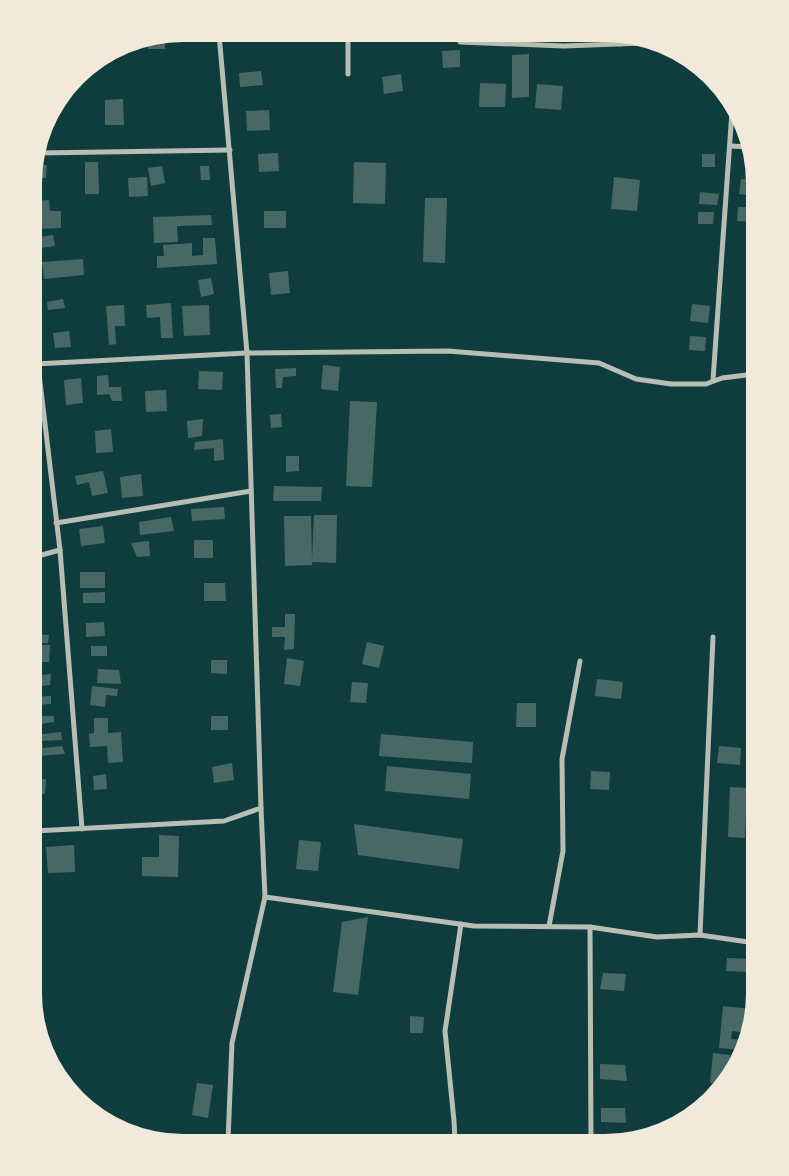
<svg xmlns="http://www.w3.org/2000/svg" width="789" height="1176" viewBox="0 0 789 1176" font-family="'Roboto Serif',serif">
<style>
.building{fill:#486865}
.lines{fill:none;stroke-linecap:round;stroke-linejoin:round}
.minor{stroke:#b8beb3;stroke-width:5}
</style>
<rect width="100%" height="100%" fill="#0f3d3e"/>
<g class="building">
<polygon points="165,37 165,49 148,49 148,40"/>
<polygon points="460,50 460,67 443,68 442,51"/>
<polygon points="529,54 529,97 512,98 512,55"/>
<polygon points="261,71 263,85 240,87 239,73"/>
<polygon points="401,74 403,91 384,94 382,77"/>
<polygon points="480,83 506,84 505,107 479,107"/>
<polygon points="537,84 563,86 561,110 535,108"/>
<polygon points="123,99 124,125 105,125 105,100"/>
<polygon points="269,110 270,130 247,131 246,111"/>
<polygon points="278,153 279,171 259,172 258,154"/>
<rect x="702" y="154" width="13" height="13"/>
<polygon points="85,162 98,162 99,194 85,194"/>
<polygon points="354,162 386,163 385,204 353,203"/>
<polygon points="35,165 47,165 46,178 35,178"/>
<polygon points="162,166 165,183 151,186 148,168"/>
<polygon points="200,166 209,166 210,180 201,180"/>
<polygon points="147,177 148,196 129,197 128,178"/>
<polygon points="614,177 640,180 637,211 611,209"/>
<polygon points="741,179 755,180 755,196 739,194"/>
<polygon points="700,192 719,194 717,205 699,204"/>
<polygon points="425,198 447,198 445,263 423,262"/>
<polygon points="49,200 50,211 61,211 61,228 38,229 35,201"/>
<polygon points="738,207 752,207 751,222 737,221"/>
<rect x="264" y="211" width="22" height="17"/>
<polygon points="698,212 714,212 713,224 698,224"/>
<polygon points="211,215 212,225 177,226 178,242 154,243 153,217"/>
<polygon points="53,235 55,246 40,248 39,237"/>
<polygon points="203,238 215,238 217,264 157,268 157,256 164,256 163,245 192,243 192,256 203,255"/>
<polygon points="83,259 84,275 44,279 42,262"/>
<polygon points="288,271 290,293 271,295 269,273"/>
<polygon points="211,278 214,294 201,297 198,280"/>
<polygon points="63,299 65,308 48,310 47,302"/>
<polygon points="171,303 173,338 161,338 160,317 147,318 146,305"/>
<polygon points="692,304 710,306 708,323 690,321"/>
<polygon points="124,305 125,326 115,326 116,344 109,345 106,306"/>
<polygon points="209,305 210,335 184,336 182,306"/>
<polygon points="69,331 71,347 55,348 53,333"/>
<polygon points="690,336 706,337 705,351 689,350"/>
<polygon points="323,365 340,367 338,391 321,389"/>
<polygon points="296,368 296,376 283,377 282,388 276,388 275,369"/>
<polygon points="199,371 223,372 222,390 198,389"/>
<polygon points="108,375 109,387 121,387 122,401 112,401 109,394 97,395 97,376"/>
<polygon points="81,378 83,403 66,405 64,380"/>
<polygon points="166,390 167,411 146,412 145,391"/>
<polygon points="350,401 377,402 372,487 346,486"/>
<polygon points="281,414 282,427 271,428 270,415"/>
<polygon points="203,419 202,436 188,438 187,421"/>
<polygon points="111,429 113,452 96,453 95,431"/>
<polygon points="223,439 224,460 214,461 214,448 194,450 195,442"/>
<polygon points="286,456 299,456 299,471 286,472"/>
<polygon points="103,471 108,493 92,496 89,482 77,485 75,476"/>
<polygon points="141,474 143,496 122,498 120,477"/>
<polygon points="274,486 322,487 321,501 273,501"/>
<polygon points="224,507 225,519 192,521 191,509"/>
<polygon points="314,515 337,515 336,563 312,562 312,565 285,566 284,516 311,516 312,559"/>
<polygon points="171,517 174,531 140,535 139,522"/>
<polygon points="103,526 105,543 81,546 79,529"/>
<rect x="194" y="540" width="19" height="18"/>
<polygon points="149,541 150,556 137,557 131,543"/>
<rect x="80" y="572" width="25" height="16"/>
<polygon points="204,583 225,583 226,601 204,601"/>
<polygon points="105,592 105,603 83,603 83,593"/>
<polygon points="285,614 295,614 294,649 284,650 285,637 272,637 272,627 285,627"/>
<polygon points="104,622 105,636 86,637 86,623"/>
<polygon points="34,634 49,635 48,643 34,643"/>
<polygon points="367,642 384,646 379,668 362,664"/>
<polygon points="34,645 50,645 49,662 34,662"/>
<rect x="91" y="646" width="16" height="10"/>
<polygon points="287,658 304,661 300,686 284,684"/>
<polygon points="211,660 227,660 227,674 211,673"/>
<polygon points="98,669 119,670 121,684 97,683"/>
<polygon points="51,674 50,685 34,687 34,676"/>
<polygon points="597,679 623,682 621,699 595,696"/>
<polygon points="352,682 368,683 366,703 350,702"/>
<polygon points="92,686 118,689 117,696 106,695 105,707 90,705"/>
<polygon points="753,693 755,693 755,718 750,718"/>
<polygon points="51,696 51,704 34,705 34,697"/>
<polygon points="517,703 536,703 536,727 516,727"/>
<polygon points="34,716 54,716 54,722 34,725"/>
<rect x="211" y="716" width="17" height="14"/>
<polygon points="94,718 108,718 108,733 121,732 123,762 108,763 107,746 90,747 89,734 94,733"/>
<polygon points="61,732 62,740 42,741 43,748 62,746 65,754 36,756 34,735"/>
<polygon points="381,734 473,742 472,763 379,756"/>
<polygon points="719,746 741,748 740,765 717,763"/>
<polygon points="232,763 234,780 214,783 212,767"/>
<polygon points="387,766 471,774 469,799 385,791"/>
<polygon points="591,771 610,772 609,790 590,789"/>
<polygon points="106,774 107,789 94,790 93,776"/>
<polygon points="46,779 45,794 34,795 34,780"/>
<polygon points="730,787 747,788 745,838 728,837"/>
<polygon points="354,824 463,839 459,869 358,855"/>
<polygon points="159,835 179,836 178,877 142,876 142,857 159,857"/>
<polygon points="299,840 321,842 318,871 296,869"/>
<polygon points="74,845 75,872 48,873 46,847"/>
<polygon points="368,917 358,995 333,992 342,922"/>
<polygon points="727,958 753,959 750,972 726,971"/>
<polygon points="603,973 626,974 624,991 600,989"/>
<polygon points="723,1006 751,1009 752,1020 749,1033 732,1031 731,1039 747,1040 742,1050 719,1048"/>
<polygon points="410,1016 424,1017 423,1033 410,1033"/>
<polygon points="713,1053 730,1055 730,1074 724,1084 710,1083"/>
<polygon points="600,1064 625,1065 627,1081 600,1079"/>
<polygon points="197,1083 213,1085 208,1118 192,1115"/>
<polygon points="601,1108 625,1108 626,1123 601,1122"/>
</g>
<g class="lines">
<g class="minor">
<polyline points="219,34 247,353 261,808 265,897 232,1043 228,1141"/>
<polyline points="459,35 460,42 564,46 644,43"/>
<polyline points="619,35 619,44"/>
<polyline points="348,74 348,34"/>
<polyline points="731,146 748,147"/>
<polyline points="39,153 230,150"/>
<polyline points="35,340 60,550 82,829"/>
<polyline points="35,364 247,353 448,351 599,363 636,379 671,384 706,384 722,378 755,374"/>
<polyline points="713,380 732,111"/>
<polyline points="56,523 251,491"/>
<polyline points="34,557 60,550"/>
<polyline points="34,831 224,821 261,808"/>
<polyline points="265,897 474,926 590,927 657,937 700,935 755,943"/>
<polyline points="549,926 563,851 562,759 580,661"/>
<polyline points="590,927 591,1142"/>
<polyline points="700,935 713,637"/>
<polyline points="455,1142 454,1121 445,1031 461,924"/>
</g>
</g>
<path d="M0 0H789V1176H0ZM183 42H605A141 141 0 0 1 746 183V993A141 141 0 0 1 605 1134H183A141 141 0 0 1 42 993V183A141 141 0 0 1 183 42Z" fill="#f1e9da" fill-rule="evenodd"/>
</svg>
